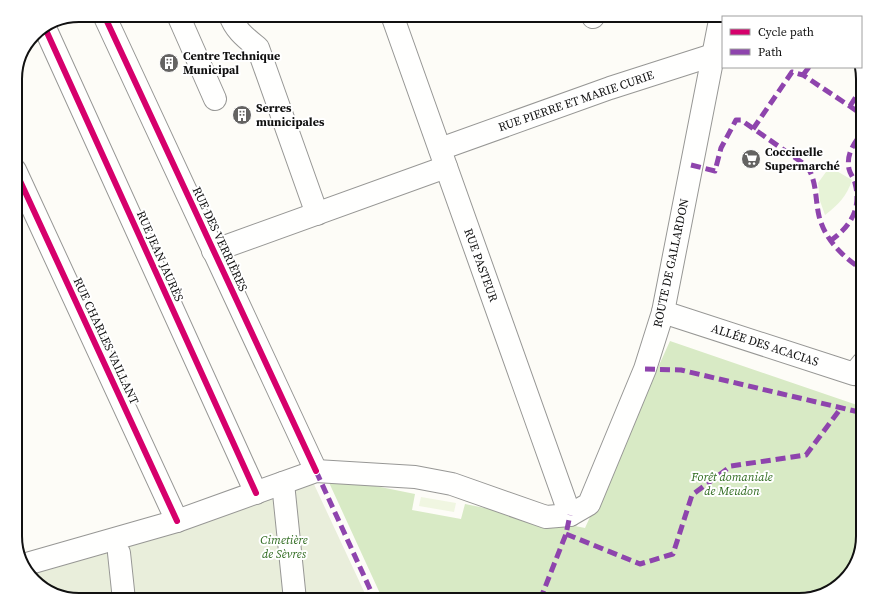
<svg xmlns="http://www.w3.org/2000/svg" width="878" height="615" viewBox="0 0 878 615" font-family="'Source Serif 4',serif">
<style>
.green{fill:#e7f3d7}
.forest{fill:#d8eac5}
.cemetery{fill:#e9eedb}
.pitch{fill:#f0f6e1}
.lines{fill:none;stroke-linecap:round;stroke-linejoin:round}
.minor-casing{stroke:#979795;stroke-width:24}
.minor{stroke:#fffffe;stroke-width:22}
.quiet{stroke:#8e44ad;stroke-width:5;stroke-dasharray:10 5;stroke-linecap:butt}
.cycleway-casing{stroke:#fff;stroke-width:8}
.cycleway{stroke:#d6006c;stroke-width:6}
.labels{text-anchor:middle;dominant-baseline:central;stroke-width:4;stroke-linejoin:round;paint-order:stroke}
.poi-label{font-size:12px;font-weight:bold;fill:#111;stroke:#fff;text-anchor:start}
.street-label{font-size:12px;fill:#111;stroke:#fff}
.park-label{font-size:12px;font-style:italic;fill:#2f6b1f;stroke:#fff}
.rim{fill:none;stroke:#111;stroke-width:2}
</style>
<rect width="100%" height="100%" fill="#fdfcf7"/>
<path class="green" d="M835,170L852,180C847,196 838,205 825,215L820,201L818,183L826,172Z"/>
<polygon class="forest" points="670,341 860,406 863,402 863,536 850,575 827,593 799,600 383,600 326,476 415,494 412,510 461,519 465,504 585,528"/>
<polygon class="cemetery" points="312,480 368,600 79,600 40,587 27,572"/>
<polygon class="pitch" points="421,497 456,503 454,512 419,506"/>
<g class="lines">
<defs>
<g id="minor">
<polyline points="104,15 316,471"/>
<polyline points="178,15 215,99"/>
<path d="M230,15C235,30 246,38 258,48L317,214"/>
<polyline points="392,15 570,515"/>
<polyline points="592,15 593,17"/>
<polyline points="45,28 256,493"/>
<polyline points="440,149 610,88 713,55"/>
<polyline points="15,170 177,521"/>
<polyline points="213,251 446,167"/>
<polyline points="663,312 854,374 863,363"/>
<polyline points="283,483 295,600"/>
<polyline points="119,553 124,600"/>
<polyline points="23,565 177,521 316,471 415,477 452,484 546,517 570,515 589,504 645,369 663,312 721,15"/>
</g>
</defs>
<use href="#minor" class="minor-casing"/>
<use href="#minor" class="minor"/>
<g class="quiet">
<polyline points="803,75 809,67"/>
<polyline points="850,106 863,86"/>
<polyline points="753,129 792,72 803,75 863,115"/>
<path d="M691,165L715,171L721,148L736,120H741L807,166C817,181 815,199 819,216C825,240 843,257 863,270"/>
<path d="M830,241C850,227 862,209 855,183C854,178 850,174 849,169C846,154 854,143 863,132"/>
<polyline points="645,369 681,370 863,413"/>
<polyline points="316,471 375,600"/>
<polyline points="566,534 640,564 673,554 692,495 731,466 806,455 841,408"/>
<polyline points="540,600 566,534 570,515"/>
<polyline points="775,600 819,592 823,594"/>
</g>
<defs>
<g id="cycleway">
<polyline points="104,15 316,471"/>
<polyline points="45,28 256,493"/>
<polyline points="15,170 177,521"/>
</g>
</defs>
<use href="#cycleway" class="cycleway-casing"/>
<use href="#cycleway" class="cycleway"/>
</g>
<defs>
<symbol id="building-disc" viewBox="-11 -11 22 22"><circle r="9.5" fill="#646362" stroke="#fff"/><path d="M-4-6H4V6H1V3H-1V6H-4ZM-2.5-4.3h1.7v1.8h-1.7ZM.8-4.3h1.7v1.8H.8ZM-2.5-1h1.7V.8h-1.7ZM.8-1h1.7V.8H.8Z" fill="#fff"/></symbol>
<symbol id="supermarket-disc" viewBox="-11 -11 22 22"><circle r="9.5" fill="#646362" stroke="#fff"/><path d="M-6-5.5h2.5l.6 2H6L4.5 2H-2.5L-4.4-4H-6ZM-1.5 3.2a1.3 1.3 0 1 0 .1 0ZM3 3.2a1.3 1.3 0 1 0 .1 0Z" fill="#fff"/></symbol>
</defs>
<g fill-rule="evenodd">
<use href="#building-disc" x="158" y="52" width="22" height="22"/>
<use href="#building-disc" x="231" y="104" width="22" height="22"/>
<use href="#supermarket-disc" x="740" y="148" width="22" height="22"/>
</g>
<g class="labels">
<g class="poi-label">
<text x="183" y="56">Centre Technique<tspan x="183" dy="14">Municipal</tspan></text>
<text x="256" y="108">Serres<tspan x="256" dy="14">municipales</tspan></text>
<text x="765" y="152">Coccinelle<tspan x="765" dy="14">Supermarché</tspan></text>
</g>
<g class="street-label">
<text transform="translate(576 101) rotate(-19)">RUE PIERRE ET MARIE CURIE</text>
<text transform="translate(220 239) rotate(65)">RUE DES VERRIÈRES</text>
<text transform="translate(160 256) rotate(66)">RUE JEAN JAURÈS</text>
<text transform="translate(671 263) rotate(-78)">ROUTE DE GALLARDON</text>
<text transform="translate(481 265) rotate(70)">RUE PASTEUR</text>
<text transform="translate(106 341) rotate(65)">RUE CHARLES VAILLANT</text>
<text transform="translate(765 345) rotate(18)">ALLÉE DES ACACIAS</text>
</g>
<g class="park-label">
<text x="732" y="477">Forêt domaniale<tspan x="732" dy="14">de Meudon</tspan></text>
<text x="284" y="540">Cimetière<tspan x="284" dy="14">de Sèvres</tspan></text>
</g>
</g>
<path d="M0 0H878V615H0ZM79 22H799A57 57 0 0 1 856 79V536A57 57 0 0 1 799 593H79A57 57 0 0 1 22 536V79A57 57 0 0 1 79 22Z" fill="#fff" fill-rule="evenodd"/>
<path class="rim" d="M79 22H799A57 57 0 0 1 856 79V536A57 57 0 0 1 799 593H79A57 57 0 0 1 22 536V79A57 57 0 0 1 79 22Z"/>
<rect x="722" y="16" width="140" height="52" fill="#ffffff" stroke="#a0a0a0"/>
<rect x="730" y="29" width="20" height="6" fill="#d6006c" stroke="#a0a0a0"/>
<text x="758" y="36" font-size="12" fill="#111111">Cycle path</text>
<rect x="730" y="49" width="20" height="6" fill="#8e44ad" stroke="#a0a0a0"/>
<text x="758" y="56" font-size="12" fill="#111111">Path</text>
</svg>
